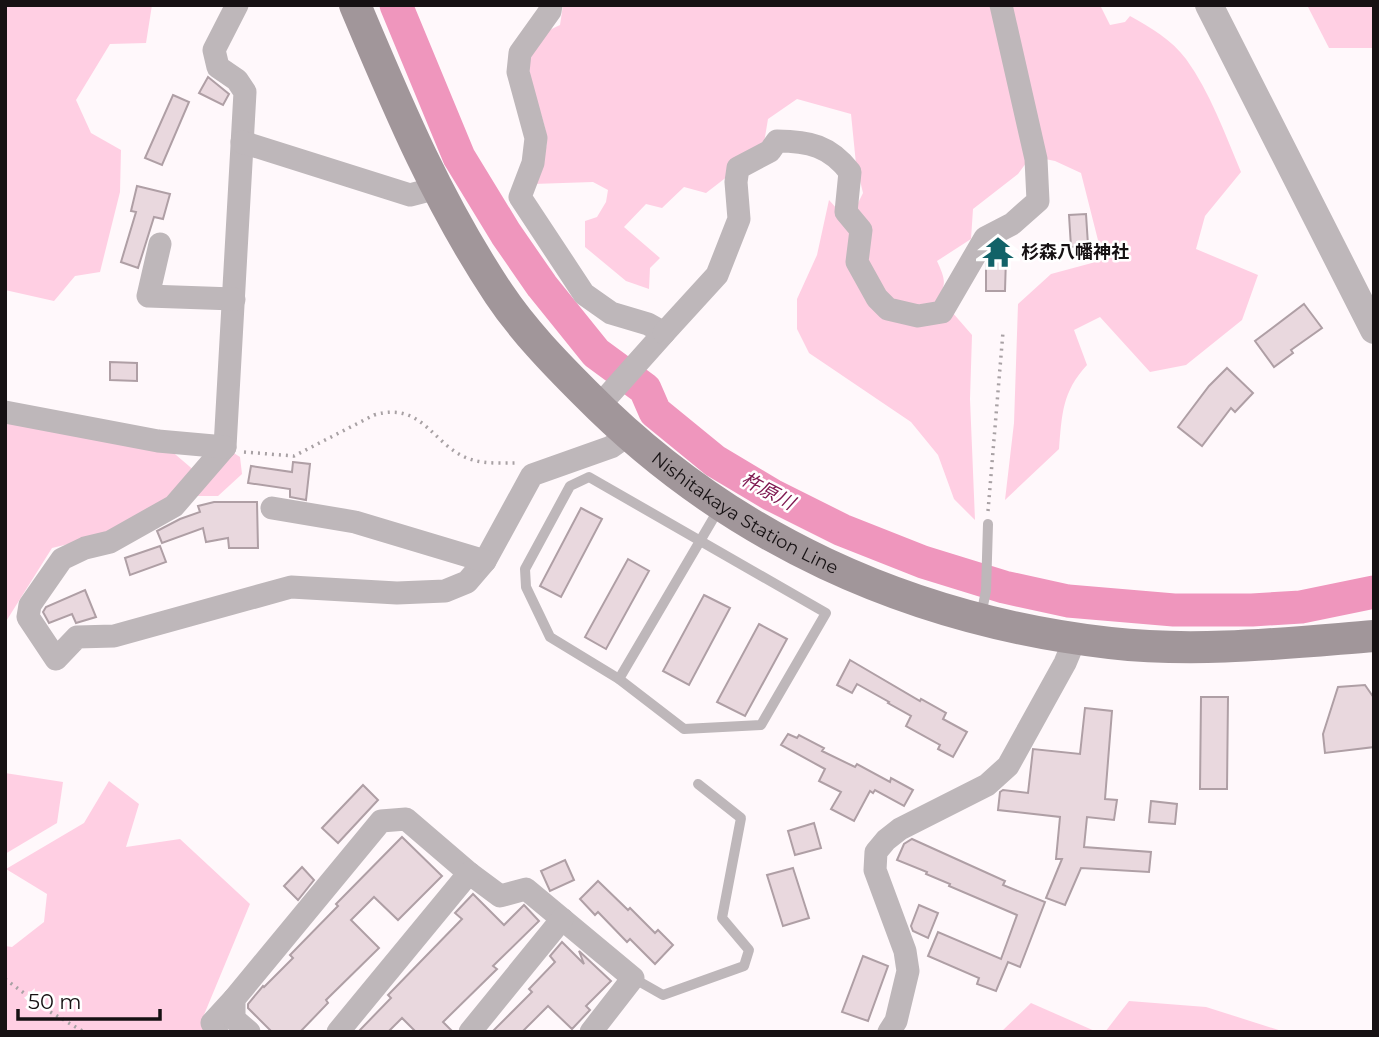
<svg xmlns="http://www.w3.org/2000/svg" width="1379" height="1037" viewBox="0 0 1379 1037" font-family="Montserrat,'Noto Sans JP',sans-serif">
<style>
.green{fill:#ffcfe3}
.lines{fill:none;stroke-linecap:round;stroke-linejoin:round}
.river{stroke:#ef96bd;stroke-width:33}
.building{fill:#e9d8de;stroke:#af9fa5;stroke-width:2}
.path{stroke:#a8a1a4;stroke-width:3.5;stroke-dasharray:2 5;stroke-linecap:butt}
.service{stroke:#beb7ba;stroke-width:10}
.minor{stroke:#beb7ba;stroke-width:23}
.tertiary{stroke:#beb7ba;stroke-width:28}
.secondary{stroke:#a1969a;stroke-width:32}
.labels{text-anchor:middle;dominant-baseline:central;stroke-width:5;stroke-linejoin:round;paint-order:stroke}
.poi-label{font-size:18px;font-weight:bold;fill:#161113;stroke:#fff;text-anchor:start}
.street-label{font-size:18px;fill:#161113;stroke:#fff}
.water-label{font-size:19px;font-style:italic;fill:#801a52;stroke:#fff}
</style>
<rect width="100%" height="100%" fill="#fff8fb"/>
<g class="green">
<polygon points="5,5 152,5 146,43 110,44 76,100 91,133 121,150 120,192 100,272 75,276 54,301 5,290"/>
<path d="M563,5H993L1029,159L1018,174L973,209L971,239L937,261C946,281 947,284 935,303L901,306L876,289L855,209L863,193L856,164L851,114L797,99L768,119L763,149L706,193L684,187L662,208L646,204L624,227L660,258L650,268L649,289L626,281L585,247V221L597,217L606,202L608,190L593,182L533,184C537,171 548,151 547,138C541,97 503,49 560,25Z"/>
<path d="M1005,5H1100L1110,25L1125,22L1130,16C1150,27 1172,40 1186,59C1210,92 1225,134 1241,172L1205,216L1196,249L1258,275L1242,320L1186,365L1150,372L1100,317L1074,330L1087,365C1062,392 1062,414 1059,449L1005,500L1014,423L1018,304L1051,274L1103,260L1081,173L1055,161L1040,158Z"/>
<polygon points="1307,5 1374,5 1374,48 1329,48"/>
<polygon points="829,200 856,230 871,298 952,312 972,335 970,399 975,520 954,499 938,455 911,422 809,353 797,329 797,299 817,255"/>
<polygon points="5,416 169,449 203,478 226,448 240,457 242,474 218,496 170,496 102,536 52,548 5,623"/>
<polygon points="5,773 63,782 57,823 5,854"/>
<polygon points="109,781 139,804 126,847 180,839 250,904 201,1022 204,1032 5,1032 5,946 12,947 44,922 47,894 6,869 84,823"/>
<polygon points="1129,1001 1206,1007 1285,1032 1105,1032"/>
<polygon points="1031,1003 1097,1032 1001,1032"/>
</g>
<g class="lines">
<polyline class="river" points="396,5 459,157 506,234 542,286 596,353 645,389 655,412 715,461 772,495 842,530 923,562 1004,587 1068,601 1174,610 1252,610 1301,607 1374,592"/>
</g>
<g class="building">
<polygon points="208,77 229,94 223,105 199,93"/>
<polygon points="173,95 189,102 162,165 145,158"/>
<polygon points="137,186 170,194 163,219 154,217 138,268 121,262 136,212 131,211"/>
<polygon points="1086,214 1088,245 1071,247 1069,215"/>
<polygon points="990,257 1006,257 1005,291 986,291 986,264"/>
<polygon points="1304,304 1322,328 1291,350 1293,353 1274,367 1255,341"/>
<polygon points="110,362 137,363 137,381 110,380"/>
<polygon points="1227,368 1253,393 1235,412 1231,408 1202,446 1178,427 1209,386"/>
<polygon points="293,462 310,464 306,500 290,497 290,489 248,483 251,466 292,472"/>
<polygon points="214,502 257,502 258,548 229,548 228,538 206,542 203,528 162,543 157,531 180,519 200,512 198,506"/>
<polygon points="581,508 602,519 561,597 540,586"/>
<polygon points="160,546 166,562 130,575 125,558"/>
<polygon points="628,559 649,571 606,649 585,637"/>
<polygon points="85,590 96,617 76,623 72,614 49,623 43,612 46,607"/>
<polygon points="704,595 730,608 689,685 663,671"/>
<polygon points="759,624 787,639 745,716 717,702"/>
<polygon points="850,660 920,701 921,699 946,713 943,719 967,732 953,757 938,749 940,745 906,726 911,716 888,703 889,702 857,684 852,693 837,685"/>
<polygon points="1365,685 1374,698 1374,747 1325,753 1323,734 1338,687"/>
<polygon points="1201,697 1228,697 1227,789 1200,789"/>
<polygon points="1085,708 1112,711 1105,799 1117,800 1114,820 1087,817 1084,847 1151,852 1149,872 1081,868 1065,905 1046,898 1062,859 1056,859 1060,817 998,810 1000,792 1003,790 1028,793 1033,749 1080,754"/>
<polygon points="788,734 797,738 799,735 824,748 822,751 855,767 857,764 890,782 891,778 913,790 904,806 875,790 873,793 870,791 854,821 831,809 841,792 819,781 825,769 781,745"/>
<polygon points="363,785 378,800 338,843 322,828"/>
<polygon points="1151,801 1177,804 1175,824 1149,822"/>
<polygon points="814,823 821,848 795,855 788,831"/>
<polygon points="402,837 442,876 398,920 374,897 351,920 379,948 326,1000 328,1003 300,1032 272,1032 248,1008 248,1004 263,986 264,987 293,958 290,955 338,906 336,904"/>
<polygon points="912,839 1005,881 1003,885 1045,902 1020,967 1008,962 996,991 977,984 979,978 928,956 938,932 1001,959 1017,915 949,886 950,884 926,874 927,872 897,860 904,844"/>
<polygon points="565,860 574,880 550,891 541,871"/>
<polygon points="302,867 314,880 298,900 284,886"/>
<polygon points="793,868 809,918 783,926 767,875"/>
<polygon points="598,881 628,910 630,908 655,933 658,930 673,945 655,964 630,939 627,942 598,912 595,915 580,899"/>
<polygon points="473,894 504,925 524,905 539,921 493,966 497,969 443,1022 453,1032 416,1032 402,1018 388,1032 358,1032 391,998 388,995 462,919 455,913"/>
<polygon points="919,905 938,913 928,938 913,931 911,926"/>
<polygon points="562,942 584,964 579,951 611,981 586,1006 590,1010 572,1029 548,1006 522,1032 492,1032 532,992 529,989 555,962 550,956"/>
<polygon points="863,956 888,966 868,1021 842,1012"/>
</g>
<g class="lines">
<g class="path">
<path d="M244,452L294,456L374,415C425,400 433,449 473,460C486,464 503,463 517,463"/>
<polyline points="988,511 1003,332"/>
<polyline points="5,979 47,1010 84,1032"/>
</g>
<g class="service">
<polygon points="589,477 826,613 761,725 684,729 619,679 550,637 526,587 525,569 570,486"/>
<polyline points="981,615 986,591 988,524"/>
<polyline points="619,679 720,507"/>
<polyline points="633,978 663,995 744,966 749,950 722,918 741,818 698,784"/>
</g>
<g class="minor">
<polyline points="237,5 214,50 218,67 237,80 245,92 225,447 174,506 110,542 85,548 62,559 30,605 28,617 56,659 77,637 114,636 291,587 397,593 445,591 467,582 485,561 532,475 611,447 628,435"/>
<polyline points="551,5 550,11 520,53 518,72 536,138 533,163 520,197 584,294 611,313 648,324 664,333 598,407"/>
<polyline points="242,142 410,195 437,188"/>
<polyline points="160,244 148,296 234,299"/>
<path d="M664,333L717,275L739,219L736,182L738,168L770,151L777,141C809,141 830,146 850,172L846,212L861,230L857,262L877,298L888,309L918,316L942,312L985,238L1012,224L1038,201L1036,159L1001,5"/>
<polyline points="5,412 158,441 225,447"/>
<polyline points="272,508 355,522 485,561"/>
<polyline points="217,1032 212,1023 234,999"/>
<polyline points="249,1032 234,1019 234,999 381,821 406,819 469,873 500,896 526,889 633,978 591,1032"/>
<polyline points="338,1032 469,873"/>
<polyline points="470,1032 562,919"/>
<polyline points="889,1032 896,1021 908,971 905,951 875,870 876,852 886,840 900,829 987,785 1008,766 1065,663 1070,651 1071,637"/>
</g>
<polyline class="tertiary" points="1209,5 1374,330"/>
<path class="secondary" id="s1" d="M355,5C398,107 437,201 499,294C523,330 554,362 585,393C728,538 909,620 1110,643C1198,653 1286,643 1374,636"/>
</g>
<defs>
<symbol id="temple-bare" viewBox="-9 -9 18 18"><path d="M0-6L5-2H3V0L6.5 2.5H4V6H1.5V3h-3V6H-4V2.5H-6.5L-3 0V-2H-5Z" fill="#126268" stroke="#fff" stroke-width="2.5" paint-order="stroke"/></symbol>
</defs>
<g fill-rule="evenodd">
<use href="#temple-bare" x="976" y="230" width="44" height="44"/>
</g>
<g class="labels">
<g class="poi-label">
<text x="1021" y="252">杉森八幡神社</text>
</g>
<g class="street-label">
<text stroke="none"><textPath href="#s1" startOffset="656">Nishitakaya Station Line</textPath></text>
</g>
<g class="water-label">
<text transform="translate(768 491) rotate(28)">杵原川</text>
</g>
</g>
<rect width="1379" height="1037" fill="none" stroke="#161113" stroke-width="14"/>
<path d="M18 1009v10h142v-10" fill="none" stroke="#161113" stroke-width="3.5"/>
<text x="28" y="1009" font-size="21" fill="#161113" stroke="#ffffff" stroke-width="5" paint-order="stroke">50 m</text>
</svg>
